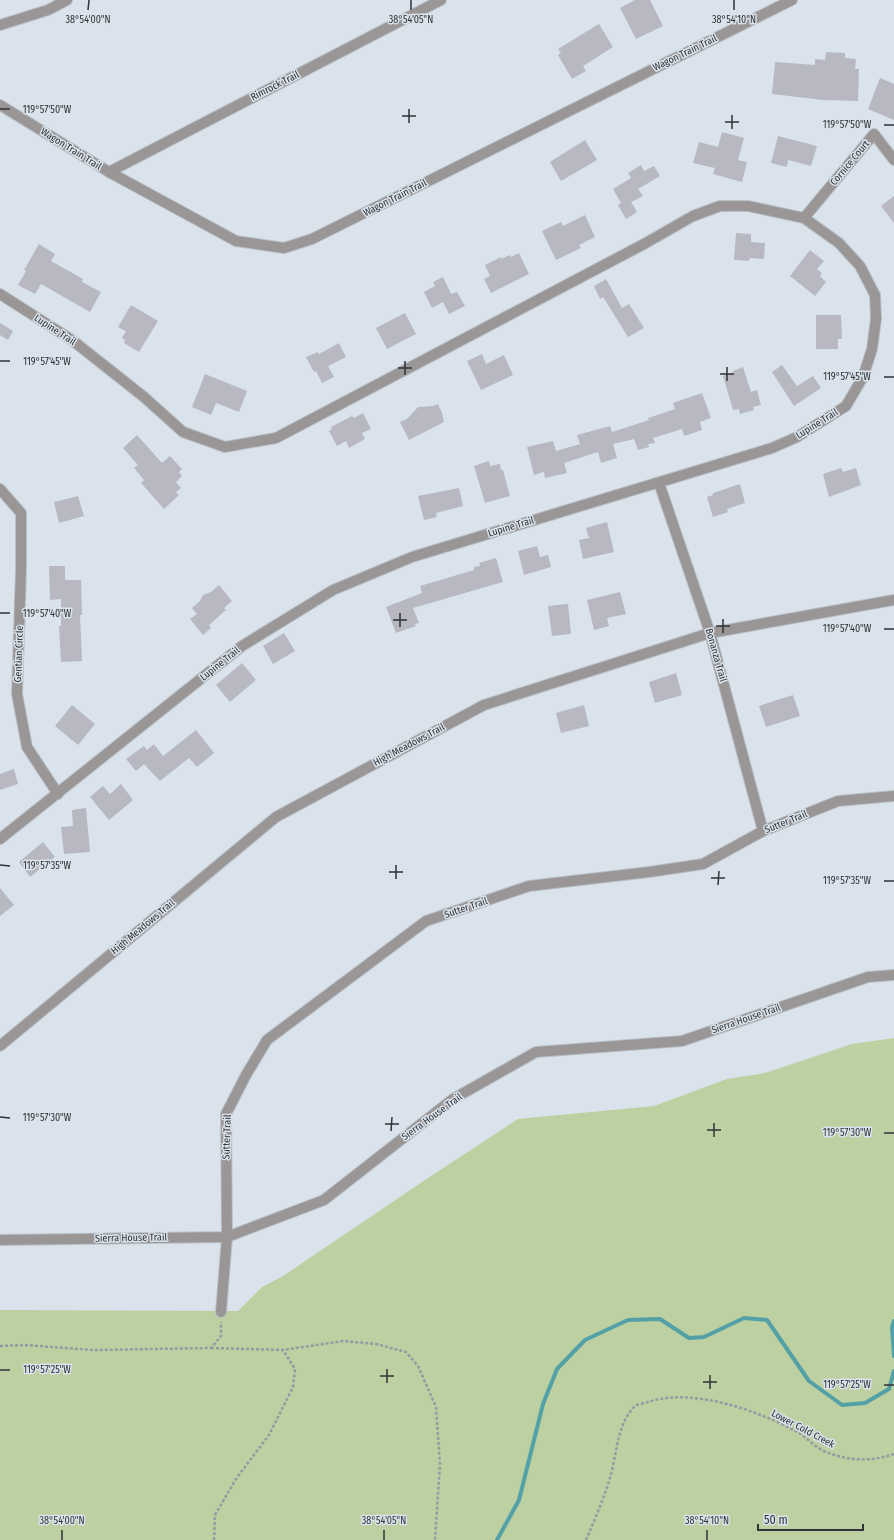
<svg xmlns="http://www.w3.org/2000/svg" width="894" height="1540" viewBox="0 0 894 1540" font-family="'Fira Sans Condensed',sans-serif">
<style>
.green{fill:#bcd0a2}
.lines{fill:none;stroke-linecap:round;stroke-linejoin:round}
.stream{stroke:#53a1a6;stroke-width:4}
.building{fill:#b7b8c2}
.street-casing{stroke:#b8c0c8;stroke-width:12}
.path{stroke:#959ba2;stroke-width:2.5;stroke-dasharray:3 2;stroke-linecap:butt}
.street{stroke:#9b9696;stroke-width:10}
.ticks{fill:none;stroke:#303337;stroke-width:1.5}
.labels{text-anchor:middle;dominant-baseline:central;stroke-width:3;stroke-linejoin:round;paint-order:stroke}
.street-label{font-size:10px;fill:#303337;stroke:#dae3ec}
.ticks-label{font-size:10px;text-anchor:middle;fill:#303337;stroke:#dae3ec;stroke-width:3;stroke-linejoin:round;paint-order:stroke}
</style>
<rect width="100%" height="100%" fill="#dae3ec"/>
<polygon class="green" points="894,1038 894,1540 0,1540 0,1310 238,1311 262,1287 283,1276 428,1178 518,1119 654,1106 727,1079 765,1073 852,1044"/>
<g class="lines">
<g class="stream">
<polyline points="894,1321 892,1327 894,1356"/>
<polyline points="497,1540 519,1500 543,1404 557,1369 585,1340 628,1320 660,1319 689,1338 704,1337 744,1318 767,1320 809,1381 842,1405 865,1403 889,1389 894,1371"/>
</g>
</g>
<g class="building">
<polygon points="635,0 650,0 663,26 636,39 620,8"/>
<polygon points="599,24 613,47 583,66 586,71 572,79 558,55 561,53 558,49"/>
<polygon points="826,52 845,53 845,58 856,59 855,69 859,69 858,101 823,100 772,94 775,62 815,65 815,59 825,60"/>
<polygon points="880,78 894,84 894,120 868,109"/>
<polygon points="722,132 744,138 738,160 747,162 742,182 713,174 715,168 693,163 699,142 718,147"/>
<polygon points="778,136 817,146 811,166 788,160 787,167 771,163"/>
<polygon points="585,140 597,160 561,181 550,162"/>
<polygon points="641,165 644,171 654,166 660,176 638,189 643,196 631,202 637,212 626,219 618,205 621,203 613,189 631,178 628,173"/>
<polygon points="894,196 894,223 881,206"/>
<polygon points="585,215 595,237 579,245 581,248 556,260 542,231 561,222 563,226"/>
<polygon points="736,233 751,234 751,242 765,243 764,259 750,258 749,261 734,260"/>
<polygon points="39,244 55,254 51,261 83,279 82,282 101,292 90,312 41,284 35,294 18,285 26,271 24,270"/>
<polygon points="810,250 824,261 817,269 822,273 820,276 826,282 815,296 790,276"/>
<polygon points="519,253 529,274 491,293 484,279 490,276 485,265 501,257 501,259 510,255 511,257"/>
<polygon points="443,277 451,294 457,292 465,306 449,314 443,302 432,308 424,292 435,286 433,282"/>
<polygon points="606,279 622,308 629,304 644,328 628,337 603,297 600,299 594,286"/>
<polygon points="131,305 158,321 139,352 124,343 125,340 122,338 126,331 118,327"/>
<polygon points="405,313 416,334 387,349 376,328"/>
<polygon points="816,315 841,315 842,339 838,339 838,349 816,349"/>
<polygon points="0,323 13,331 8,340 0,335"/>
<polygon points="339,343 346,357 328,366 334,377 322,383 316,371 314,372 306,357 318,352 319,354"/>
<polygon points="482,354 486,364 504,355 513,375 481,390 467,361"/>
<polygon points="782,365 797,386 813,376 821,388 794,406 772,372"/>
<polygon points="743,367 751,392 757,390 761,405 753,407 754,410 740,414 739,409 733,410 723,376 733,373 733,371"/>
<polygon points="205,374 247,391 239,412 216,403 211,415 192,407"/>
<polygon points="702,393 711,418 700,422 702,430 684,436 682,429 653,438 655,443 648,444 649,447 638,450 634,439 613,444 617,458 601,463 598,452 564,463 567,473 545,478 544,472 534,475 527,447 553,441 556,451 580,444 577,435 610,426 612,432 649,420 648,418 675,409 673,403"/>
<polygon points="438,404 442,413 444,422 409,440 400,422 407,419 418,407 433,406"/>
<polygon points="363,413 371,429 362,433 365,439 349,448 346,441 337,446 329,431 332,429 331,427 352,416 354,418"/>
<polygon points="137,435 162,463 170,456 182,469 179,472 182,476 176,482 181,488 176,492 179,495 164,509 141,483 144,480 134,468 138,465 123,448"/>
<polygon points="489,461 490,466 500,464 501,470 503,470 510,496 485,503 474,466"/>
<polygon points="841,468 843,472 856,468 861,485 829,497 823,474"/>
<polygon points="740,484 745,503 727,509 728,512 713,517 707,497 713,495 713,493"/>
<polygon points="459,488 463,506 436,513 437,517 424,520 418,496"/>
<polygon points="78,496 84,516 59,523 54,502"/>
<polygon points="607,522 614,552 583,559 579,540 589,538 586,528"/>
<polygon points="537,546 540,557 548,555 551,567 524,575 518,551"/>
<polygon points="496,558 503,582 413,608 419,623 415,624 416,626 396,633 386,607 422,593 420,586 474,570 474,567 480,566 479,563"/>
<polygon points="49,566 65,566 65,580 81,580 82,615 80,615 82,661 61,662 59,626 61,626 61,599 50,600"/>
<polygon points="219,585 232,601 224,608 226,610 209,625 211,628 203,635 190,619 197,614 192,608 200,601 203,595 211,592"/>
<polygon points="620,592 626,614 607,618 609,626 594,630 587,600"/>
<polygon points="568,604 571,634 552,636 548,606"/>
<polygon points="284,633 295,651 273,664 263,646"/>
<polygon points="242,663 256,680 230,702 216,685"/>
<polygon points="676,673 682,695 655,703 649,682"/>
<polygon points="793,695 800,716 766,727 759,706"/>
<polygon points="72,705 95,724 78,745 55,726"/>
<polygon points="584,705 589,726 561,733 556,713"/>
<polygon points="196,730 214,753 197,767 189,758 160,781 144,764 136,771 126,759 144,746 147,750 154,744 163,756"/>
<polygon points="14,769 18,784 0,790 0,774"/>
<polygon points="121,784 133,800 109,820 90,797 103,786 110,794"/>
<polygon points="86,808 90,852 64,854 61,827 73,826 72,810"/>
<polygon points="43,842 55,857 30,877 19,862"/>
<polygon points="0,888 14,905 0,916"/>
</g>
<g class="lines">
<defs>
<g id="street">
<polyline points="0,25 48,10 67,0"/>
<polyline points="0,105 109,172 236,241 284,248 312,239 792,0"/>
<polyline points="109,172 441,0"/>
<polyline points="804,218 874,134 894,160"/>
<polyline points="0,294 72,340 144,397 183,432 225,447 276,438 644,244 693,216 720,206 748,206 804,218 839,243 860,266 875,295 876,319 872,349 863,377 846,406 797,437 772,448 412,557 333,590 242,646 0,839"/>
<polyline points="659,483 710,633 763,831"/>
<polyline points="0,489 21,513 21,569 17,694 27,747 58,794"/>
<polyline points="0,1046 276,817 484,705 710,633 894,600"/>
<polyline points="0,1240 227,1237 324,1200 453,1099 536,1052 682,1041 868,977 894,975"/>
<polyline points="221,1312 227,1237 226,1114 246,1075 267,1040 426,921 529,886 649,872 703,864 763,831 838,801 894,796"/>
</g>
</defs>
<use href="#street" class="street-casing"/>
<g class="path">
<polyline points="0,1346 25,1345 93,1350 211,1348 221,1336 221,1322"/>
<polyline points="211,1348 283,1350 343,1341 376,1344 406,1352 418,1366 436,1407 440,1464 435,1540"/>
<polyline points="214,1540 215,1515 236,1479 269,1435 293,1387 295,1369 283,1350"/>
<path d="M586,1540C594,1521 603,1501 609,1481C617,1457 616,1426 634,1407C637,1404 644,1403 648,1402C692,1387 760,1411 799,1433C808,1439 816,1448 826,1452C849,1461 871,1462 894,1454"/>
</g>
<use href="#street" class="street"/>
</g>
<path class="ticks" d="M88,10L89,0M411,10V0M734,10V0M0,109H10M402,116H416M725,122H739M409,123V109M884,125H894M732,129V115M0,361H10M398,368H412M720,374H734M405,375V361M884,377H894M727,381V367M0,613H10M393,620H407M716,626H730M400,627V613M884,629H894M723,633V619M0,865L10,866M389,872H403M711,878H725M396,879V865M884,881H894M718,885L719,871M0,1117L10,1118M385,1124H399M707,1130H721M391,1131L392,1117M884,1133H894M714,1137V1123M0,1370H10M380,1376H394M703,1382H717M387,1383V1369M884,1385H894M710,1389V1375M62,1540V1530M384,1540V1530M707,1540V1530"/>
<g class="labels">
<g class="street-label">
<text transform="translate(685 53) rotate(-26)">Wagon Train Trail</text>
<text transform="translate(275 86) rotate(-27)">Rimrock Trail</text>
<text transform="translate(71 149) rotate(32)">Wagon Train Trail</text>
<text transform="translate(850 163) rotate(-50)">Cornice Court</text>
<text transform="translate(395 198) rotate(-27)">Wagon Train Trail</text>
<text transform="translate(55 330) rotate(33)">Lupine Trail</text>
<text transform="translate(817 424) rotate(-32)">Lupine Trail</text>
<text transform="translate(511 527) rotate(-17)">Lupine Trail</text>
<text transform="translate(19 654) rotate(-88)">Gentian Circle</text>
<text transform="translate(716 655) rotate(74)">Bonanza Trail</text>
<text transform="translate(220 664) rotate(-39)">Lupine Trail</text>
<text transform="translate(409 745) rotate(-28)">High Meadows Trail</text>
<text transform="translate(786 822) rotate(-22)">Sutter Trail</text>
<text transform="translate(466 908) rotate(-19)">Sutter Trail</text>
<text transform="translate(143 927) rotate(-40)">High Meadows Trail</text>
<text transform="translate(746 1019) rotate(-19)">Sierra House Trail</text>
<text transform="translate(432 1117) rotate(-36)">Sierra House Trail</text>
<text transform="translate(227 1137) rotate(-88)">Sutter Trail</text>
<text transform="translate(131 1238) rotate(-1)">Sierra House Trail</text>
<text transform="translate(803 1429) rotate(28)">Lower Cold Creek</text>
</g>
</g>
<g class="ticks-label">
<text x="88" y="23">38°54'00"N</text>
<text x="411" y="23">38°54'05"N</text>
<text x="734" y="23">38°54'10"N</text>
<text x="47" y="113">119°57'50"W</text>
<text x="847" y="128">119°57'50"W</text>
<text x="47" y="365">119°57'45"W</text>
<text x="847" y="380">119°57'45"W</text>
<text x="47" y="617">119°57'40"W</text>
<text x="847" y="632">119°57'40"W</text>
<text x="47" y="869">119°57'35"W</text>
<text x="847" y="884">119°57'35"W</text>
<text x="47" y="1121">119°57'30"W</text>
<text x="847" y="1136">119°57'30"W</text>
<text x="47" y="1373">119°57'25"W</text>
<text x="847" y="1388">119°57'25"W</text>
<text x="62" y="1524">38°54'00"N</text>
<text x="384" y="1524">38°54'05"N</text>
<text x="707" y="1524">38°54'10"N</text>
</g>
<path d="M758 1524v6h105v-6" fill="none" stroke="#303337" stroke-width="2"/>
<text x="764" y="1524" font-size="12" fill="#303337" stroke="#dae3ec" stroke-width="3" paint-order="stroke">50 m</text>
</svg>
